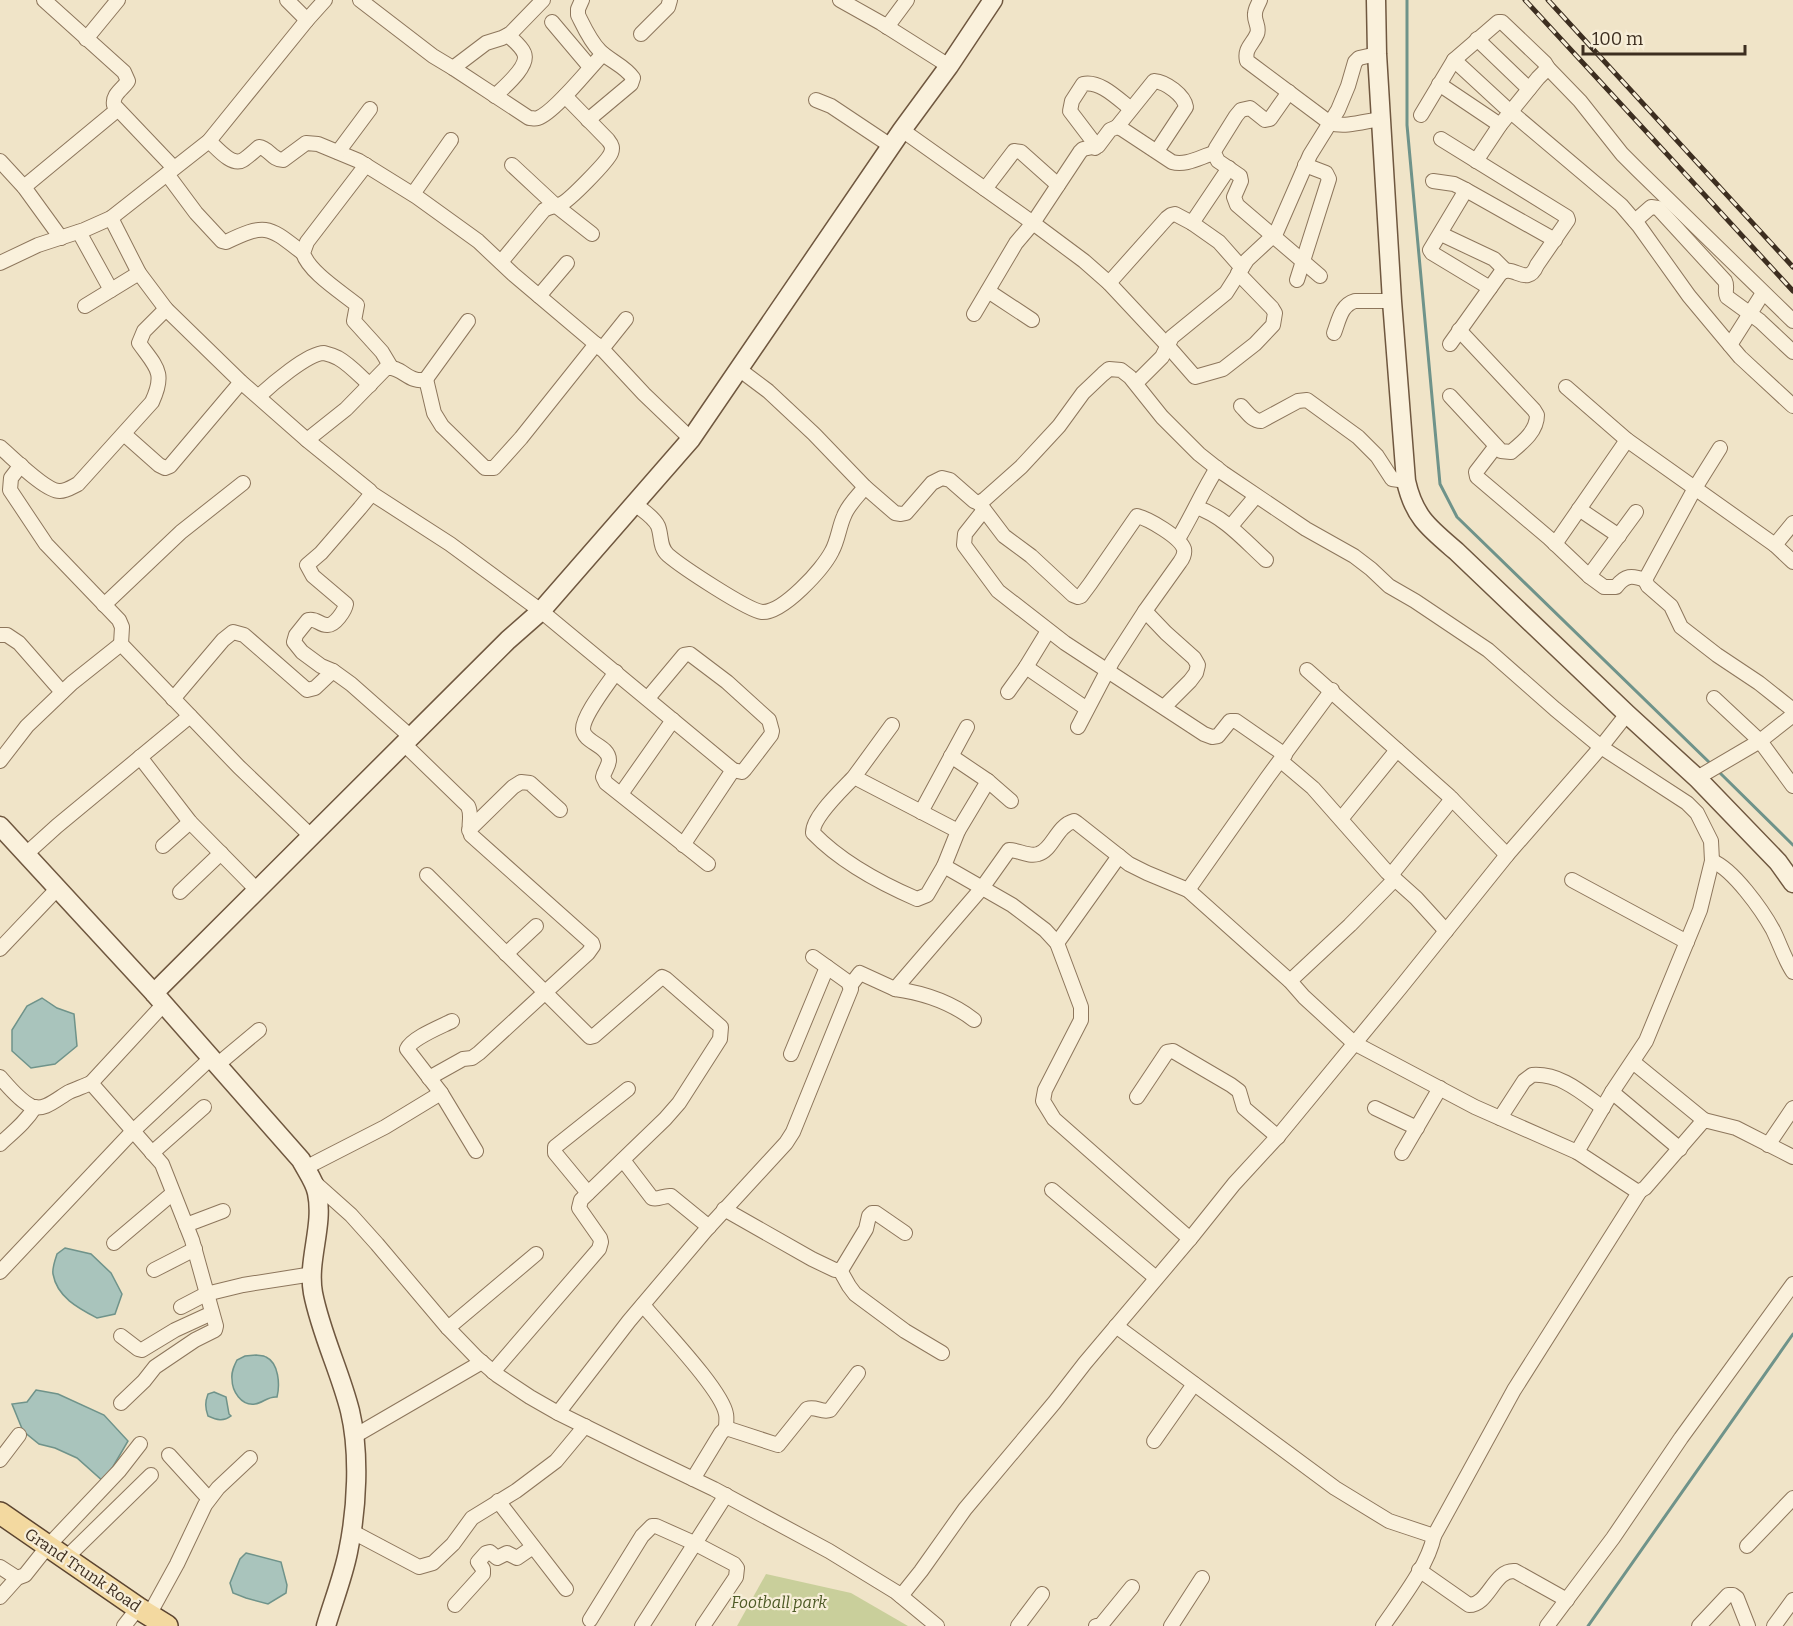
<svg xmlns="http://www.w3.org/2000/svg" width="1793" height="1626" viewBox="0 0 1793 1626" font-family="Bitter,serif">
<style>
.green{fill:#c9cf9b}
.water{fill:#a9c4bc;stroke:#6f938a;stroke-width:1.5}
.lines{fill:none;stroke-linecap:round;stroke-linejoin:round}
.stream{stroke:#6f938a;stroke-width:3}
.street-casing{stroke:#8d765c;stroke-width:16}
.secondary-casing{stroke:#6f573f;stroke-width:21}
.primary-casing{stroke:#5b4430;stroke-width:24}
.street{stroke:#faf1dc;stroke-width:14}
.secondary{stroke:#faf1dc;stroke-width:18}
.primary{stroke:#f3d9a0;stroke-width:21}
.rail-casing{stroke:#3d2e20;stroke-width:5}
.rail{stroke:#f7eed8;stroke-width:3;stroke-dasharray:9;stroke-linecap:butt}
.labels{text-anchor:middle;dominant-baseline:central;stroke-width:4.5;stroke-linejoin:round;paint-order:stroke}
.street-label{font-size:16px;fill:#3d2e20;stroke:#f7eed8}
.park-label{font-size:16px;font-style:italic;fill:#4d5a26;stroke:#f7eed8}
</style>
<rect width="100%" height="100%" fill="#f0e4c8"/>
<polygon class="green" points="766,1574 851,1593 908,1626 737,1626"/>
<g class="water">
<polygon points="42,998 57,1008 74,1014 77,1046 55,1064 31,1068 12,1051 12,1030 27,1006"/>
<path d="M65,1248L91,1254L111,1273L122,1294L115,1314L97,1318C78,1308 57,1297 53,1274C52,1268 55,1260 57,1254Z"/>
<path d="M256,1355C259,1356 263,1355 266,1357C279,1363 280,1385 277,1397C268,1396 263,1403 255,1404C241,1406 232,1391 232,1379C231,1372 234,1366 237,1360L245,1356Z"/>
<polygon points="36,1390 58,1394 104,1415 128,1441 104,1482 77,1458 55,1448 39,1444 23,1431 12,1404 27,1402"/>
<path d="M214,1392L226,1397L229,1414L231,1416C223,1422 217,1420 208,1416C205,1407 205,1402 208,1394Z"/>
<polygon points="246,1553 281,1562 287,1585 286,1593 268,1604 246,1598 233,1593 230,1583 240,1559"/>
</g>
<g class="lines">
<g class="stream">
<polyline points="1407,0 1407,125 1440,484 1457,517 1711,764"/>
<polyline points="1718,771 1793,845"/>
<polyline points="1588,1626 1793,1334"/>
</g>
<defs>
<g id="street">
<path d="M44,0L124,72L128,81C123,89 112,94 114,105L174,168"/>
<polyline points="287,0 307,20"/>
<path d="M360,0L433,56L453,68L529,118C533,118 534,119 538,118C555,112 589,68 603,54"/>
<path d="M582,0L578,9V15C584,27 590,41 600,51C610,61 625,66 633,78L631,84L588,120"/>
<polyline points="840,0 881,23 949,66"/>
<path d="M1260,0C1258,5 1255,9 1255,14C1254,21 1260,27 1257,34C1253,44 1244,48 1247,61L1330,123C1346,128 1365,121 1381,119"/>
<polyline points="552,22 590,67"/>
<polyline points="887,27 907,0"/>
<polyline points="641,34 668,7 670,0"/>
<polyline points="86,39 118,0"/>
<polyline points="1477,39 1529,89"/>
<polyline points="1454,60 1505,107 1621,205 1639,226 1689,296 1740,357 1793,406"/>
<polyline points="453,68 486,43 502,38 510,34 543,0"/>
<polyline points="1439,84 1500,125"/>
<polyline points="1289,92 1270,119 1265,120 1250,108 1241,110 1236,116 1216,148 1214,153 1218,161 1240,176 1241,181 1234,197 1237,205 1320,276"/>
<path d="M495,96C503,88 530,66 524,53C521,46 513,40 508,35"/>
<polyline points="816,100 831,106 891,146"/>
<polyline points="1421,115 1454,60 1498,22 1502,22 1545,63 1548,68 1580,101 1622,154 1638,170 1793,321"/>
<path d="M1117,127L1154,81C1166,82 1184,95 1186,107L1157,151"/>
<polyline points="902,130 1033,223 1084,261 1109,283 1167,345 1195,377 1223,369 1255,344 1273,325 1275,313 1272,308 1238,273"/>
<path d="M1441,139L1567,217L1568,220L1537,265C1527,289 1513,262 1500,274L1450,344"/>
<path d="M209,141C217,148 232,167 243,160C248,157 254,151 259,147C269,148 272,160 283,160L306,143L318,144L359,161L417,197L478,241L513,274L604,351L644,394L691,439"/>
<path d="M1095,148L1092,140L1070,111L1072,101L1083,84C1100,80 1118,99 1131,109"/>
<polyline points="338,152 370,109"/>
<polyline points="0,161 24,187 61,238"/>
<polyline points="1476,161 1500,125 1538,78 1548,68"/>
<path d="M366,165L307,242L303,253C309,272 341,292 357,305L354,321L382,352L391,367"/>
<polyline points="512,165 555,205 592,234"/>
<path d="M167,174L196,213L222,241L226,242C267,222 269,227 303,253"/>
<polyline points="1433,181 1454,184 1466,190 1555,240"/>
<polyline points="24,187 117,110"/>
<polyline points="985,189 1014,151 1021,152 1058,185"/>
<polyline points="1466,190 1430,250 1432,253 1490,288"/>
<polyline points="413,194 451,140"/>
<path d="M111,218L139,273L166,309L241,382L307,440L370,491L369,497L360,508L321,553L307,565L313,576L346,604C345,610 335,626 327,625C319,625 317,618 308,620L296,635L294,642L302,652L321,666L333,671L351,684L411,737"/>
<path d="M1635,221L1651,207L1658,208L1725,281C1728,287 1724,291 1727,297L1760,321L1793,352"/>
<polyline points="1192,223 1229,168"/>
<polyline points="79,232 111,290"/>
<polyline points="1441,234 1494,259 1505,270"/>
<path d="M501,262L544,210C550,206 555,207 561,204C569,201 608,161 611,153C613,148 612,145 608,140L565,96"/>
<polyline points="0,263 38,245 84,230 111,218 209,141 307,20 325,0"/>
<polyline points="1297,280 1329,179 1326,173 1305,165"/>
<polyline points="1109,283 1167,218 1171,215 1175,214 1192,223 1219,242 1242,268"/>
<polyline points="988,291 1032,320"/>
<polyline points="539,296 567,263"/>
<polyline points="85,306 139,273"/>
<path d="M974,314L1016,243L1033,223L1080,152L1083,149L1098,146L1110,130L1117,127L1122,129L1172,162C1186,166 1200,157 1214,153"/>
<path d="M1334,333C1339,320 1341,305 1355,301H1392"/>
<polyline points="1730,345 1763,293"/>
<polyline points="602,349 626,319"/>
<polyline points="740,370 768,391 814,434 865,487 895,513 901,514 906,513 932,483 942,478 950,480 974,501 979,503 985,499 1021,467 1059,426 1083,393 1103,374 1109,369 1121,370 1130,377 1162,417 1199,454 1223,473 1306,529 1354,556 1371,569 1389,586 1415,601 1488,650 1555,709 1601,747 1687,803 1697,813 1711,841 1712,861 1700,910 1646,1041 1612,1092 1577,1152"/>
<polyline points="426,379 434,413 442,426 485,468 494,468 521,438 596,344"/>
<polyline points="1136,383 1162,357 1172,337 1226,293 1247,260 1276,233 1310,155 1338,110 1348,86 1355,62 1359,58 1377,54"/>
<polyline points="1566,387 1627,440 1775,545 1793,562"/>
<path d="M259,396C271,385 308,353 324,353C328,354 334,356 338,358C349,364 360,376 370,385"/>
<path d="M1450,396L1501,451L1511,452C1523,442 1537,431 1537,415L1534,410L1459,330"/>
<path d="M1241,406C1247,412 1252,421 1261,421L1298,401L1307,400L1358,437L1377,456L1392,479L1406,481"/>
<polyline points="124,434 159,465 165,468 170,466 241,382"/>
<path d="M307,440L346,409L386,368C401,365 410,385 426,379L468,321"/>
<path d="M1496,446L1476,472L1477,477L1549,538L1589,576L1604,587H1616C1625,575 1632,575 1645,580"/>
<path d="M0,447C12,457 46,492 60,491C66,491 72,487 78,484L152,402C166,372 156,367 139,343L144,331L166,309"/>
<polyline points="1720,448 1695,488 1645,580 1648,586 1671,606 1681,627 1717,655 1759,683 1793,710"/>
<polyline points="21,465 11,478 10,490 46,544 119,620 122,627 121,644 239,767 311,836"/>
<polyline points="371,493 450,544 541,611 733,770 742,772 745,769 771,735 772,731 769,720 727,682 690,654 684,655 648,698"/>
<path d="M979,503L1004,536L1031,556L1073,595L1078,597L1081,596L1090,584L1137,516C1149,519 1180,537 1184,549C1185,554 1183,558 1180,562L1145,611L1112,662L1078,727"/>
<path d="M635,504C642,510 654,517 658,526C662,536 659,547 668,555C682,567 747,610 762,612C783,613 823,569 832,551C838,540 839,527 844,516C848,505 858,496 865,487"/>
<path d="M1196,507C1225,517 1244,540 1266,560"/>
<polyline points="1579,509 1619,536"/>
<polyline points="984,510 965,534 964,545 998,591 1065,643 1204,734 1212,737 1218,736 1230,721 1236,721 1285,755"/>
<polyline points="1231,526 1256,496"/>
<path d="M1178,539C1192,516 1202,492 1217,468"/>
<polyline points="1555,544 1627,440"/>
<polyline points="1775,545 1793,523"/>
<polyline points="1589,576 1636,512"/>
<polyline points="104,605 181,532 243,483"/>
<polyline points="1145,611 1166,633 1194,658 1198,665 1196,673 1190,681 1164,707"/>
<polyline points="0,635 7,635 19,643 62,692"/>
<polyline points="1026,667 1087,709"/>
<polyline points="1307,670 1449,796 1507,855"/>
<path d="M616,672C608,684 583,715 583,729C583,743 609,745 609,760C609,766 604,771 603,777L606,783L708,864"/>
<polyline points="1008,692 1026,667 1048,631"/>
<polyline points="1714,698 1760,741 1793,786"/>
<polyline points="173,699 223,640 233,632 244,635 307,690 315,688 333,671"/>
<path d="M404,744L468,806C473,817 467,825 471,835L592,943L593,946L588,953L479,1053L472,1058L463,1059L429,1078"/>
<polyline points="951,756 988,781 1011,801"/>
<polyline points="140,757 190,822 257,890"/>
<polyline points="0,761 27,726 72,683 121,644"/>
<polyline points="1281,761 1313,788 1387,872 1416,898 1446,931"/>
<path d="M854,777C843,789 812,817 813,833C841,862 880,883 917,899L927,895L944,866L958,831L854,777L892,725"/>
<polyline points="1697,778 1760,741 1793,715"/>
<polyline points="621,794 673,720"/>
<polyline points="921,812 967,727"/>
<polyline points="1341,819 1397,750"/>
<polyline points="469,830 513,787 521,782 530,783 560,810"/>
<polyline points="958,831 988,781"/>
<polyline points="683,845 733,770"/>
<polyline points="163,846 190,822"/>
<polyline points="26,854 57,826 190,716"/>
<path d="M1712,861C1733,869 1762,910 1773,930C1780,944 1784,958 1793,972"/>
<polyline points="944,866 1012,905 1045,930 1057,943 1081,1007 1081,1020 1045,1090 1043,1101 1054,1119 1190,1239"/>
<polyline points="427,875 590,1037 594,1036 662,977 666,979 721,1027 720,1039 679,1103 665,1119 581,1200 579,1208 600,1238 601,1242 599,1249 493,1372"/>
<polyline points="1391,875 1452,799"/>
<polyline points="1572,880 1687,942"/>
<polyline points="1188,890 1290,981 1304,997 1354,1043 1475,1107 1577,1152 1635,1190 1640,1191 1645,1188 1704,1120 1736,1128 1793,1157"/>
<polyline points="180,892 221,853"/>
<polyline points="1057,943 1119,856"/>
<polyline points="0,949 58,888"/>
<polyline points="506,954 536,926"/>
<polyline points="1290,981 1350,925 1395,879"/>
<path d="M850,986L860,973L895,989L982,888L1009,850C1018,850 1029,857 1038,854C1053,850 1056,826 1074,821L1077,823L1129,864L1147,873L1188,890L1267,778L1332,690"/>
<path d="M895,989C924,993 951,1002 974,1020"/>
<path d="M452,1021C440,1027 412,1038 407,1049L441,1093L476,1151"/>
<polyline points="791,1054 827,967"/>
<polyline points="1633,1062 1704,1120"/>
<polyline points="217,1065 259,1030"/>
<path d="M0,1077C8,1086 19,1100 31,1106C44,1112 58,1098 69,1092C76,1089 84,1086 91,1083"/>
<polyline points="1612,1092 1680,1149"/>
<polyline points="1137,1097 1167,1052 1173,1051 1231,1085 1239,1091 1244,1108 1278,1137"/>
<polyline points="1375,1108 1417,1128"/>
<path d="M1500,1118L1524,1081L1532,1075C1560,1073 1581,1092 1603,1108"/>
<path d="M0,1144C13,1132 26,1122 35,1107"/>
<polyline points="1768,1145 1793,1108"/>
<polyline points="152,1153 204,1107"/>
<polyline points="1402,1153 1440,1088"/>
<path d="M623,1160L652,1198C659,1200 664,1195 671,1196L709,1227"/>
<polyline points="305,1168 385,1127 441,1093"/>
<polyline points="314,1182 351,1215 377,1244 448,1328 477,1358 497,1375 530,1397 558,1413 641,1454 714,1489 829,1551 896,1592 937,1626"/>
<polyline points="1052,1190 1156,1278"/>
<polyline points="588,1193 555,1153 555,1147 628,1089"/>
<polyline points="724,1209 812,1259 835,1270 840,1270 843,1267 866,1229 869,1216 872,1213 876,1213 905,1233"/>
<polyline points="186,1225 223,1211"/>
<polyline points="114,1243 173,1193"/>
<polyline points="154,1270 195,1249"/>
<polyline points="840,1270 849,1286 855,1294 905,1331 942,1353"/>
<polyline points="0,1272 133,1131 211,1058"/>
<path d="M643,1305C661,1327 722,1390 726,1414C727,1418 726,1424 726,1428"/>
<polyline points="181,1307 206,1294 243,1285 313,1274"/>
<polyline points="1116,1326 1335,1488 1389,1521 1434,1536 1514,1390 1640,1191"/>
<polyline points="448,1328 536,1254"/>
<polyline points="121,1336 138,1349 142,1350 175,1330 212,1313"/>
<polyline points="121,1403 144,1381 155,1367 195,1340 215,1330 216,1326 192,1240 162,1164 91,1083 163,1005"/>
<polyline points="558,1413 629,1321 706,1230 786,1143 793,1132 851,989 848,982 813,957"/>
<polyline points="353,1437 482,1362"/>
<polyline points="1154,1441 1194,1384"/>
<polyline points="169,1455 209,1499"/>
<polyline points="0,1460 19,1435"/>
<path d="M693,1479L721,1433L726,1428L778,1445L807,1409C816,1406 822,1413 830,1410L858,1373"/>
<polyline points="498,1501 566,1589"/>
<polyline points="351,1531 419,1567 433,1563 453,1544 472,1518 516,1491 556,1461 585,1426"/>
<polyline points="1747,1546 1793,1498"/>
<polyline points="66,1558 151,1475"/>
<polyline points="0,1567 17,1578"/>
<path d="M1419,1570L1469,1605C1489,1605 1494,1569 1515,1571L1567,1600"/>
<polyline points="901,1596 921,1571 965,1509 1054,1403 1085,1363 1194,1234 1234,1184 1280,1134 1401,987 1507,855 1601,747 1627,714"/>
<polyline points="0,1597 17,1578 25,1575 48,1546 119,1471 140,1444"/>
<polyline points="455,1605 483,1574 483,1569 478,1562 486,1553 490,1552 497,1558 507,1553 517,1558 533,1547"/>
<polyline points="149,1615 177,1564 205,1505 218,1488 250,1458"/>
<polyline points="590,1620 642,1536 652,1526 656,1526 694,1543 734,1564 737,1568 736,1577 703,1626"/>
<polyline points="124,1626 138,1608"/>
<polyline points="642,1626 726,1495"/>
<polyline points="1018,1626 1042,1594"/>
<polyline points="1096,1626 1101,1625 1132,1587"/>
<polyline points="1171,1626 1202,1578"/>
<path d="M1383,1626C1400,1601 1428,1566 1434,1536"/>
<polyline points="1547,1626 1613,1538 1681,1438 1793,1284"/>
<polyline points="1699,1626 1728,1595 1733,1595 1737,1598 1748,1626"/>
<polyline points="1774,1626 1793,1600"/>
</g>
<g id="secondary">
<path d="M1376,0L1377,54L1392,301L1406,481C1414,517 1429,528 1456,551L1627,714L1697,778L1778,862L1793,883"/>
<path d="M0,826L154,993L301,1160C306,1170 315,1182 317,1193C324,1226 307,1260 313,1293C321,1334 340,1371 350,1411C360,1453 357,1509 348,1552C343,1577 333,1602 326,1626"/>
<polyline points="154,993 508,640 541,611 691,439 902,130 949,66 993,0"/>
</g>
<polyline id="primary" points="0,1513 138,1608 167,1626"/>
</defs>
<use href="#street" class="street-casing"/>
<use href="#secondary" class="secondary-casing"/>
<use href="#primary" class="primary-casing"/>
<use href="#street" class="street"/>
<use href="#secondary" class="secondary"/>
<use href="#primary" class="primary"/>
<defs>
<g id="rail">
<polyline points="1525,0 1793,291"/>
<polyline points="1548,0 1793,267"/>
</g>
</defs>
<use href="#rail" class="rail-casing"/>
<use href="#rail" class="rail"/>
</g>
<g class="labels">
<g class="street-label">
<text transform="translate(83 1570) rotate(34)">Grand Trunk Road</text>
</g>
<g class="park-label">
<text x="779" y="1602">Football park</text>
</g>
</g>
<path d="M1583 45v9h162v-9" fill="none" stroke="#3d2e20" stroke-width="3"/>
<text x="1592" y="45" font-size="18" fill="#3d2e20" stroke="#f7eed8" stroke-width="4.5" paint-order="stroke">100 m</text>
</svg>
